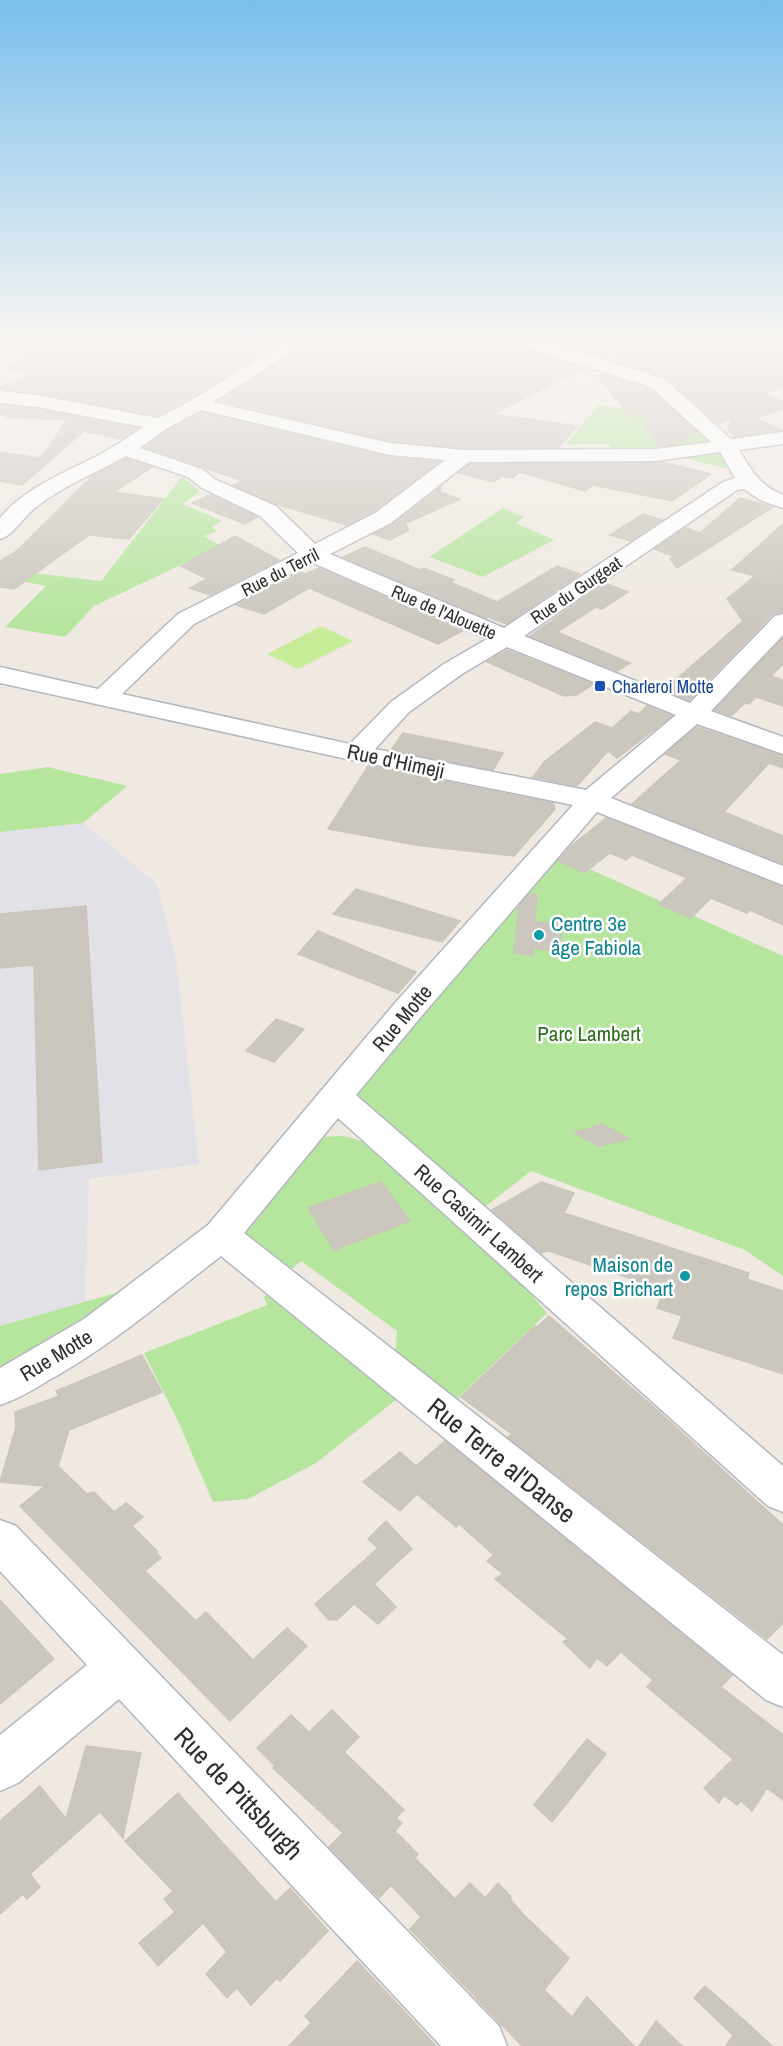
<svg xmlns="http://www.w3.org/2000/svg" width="783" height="2046" viewBox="0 0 783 2046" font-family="'Archivo Narrow',sans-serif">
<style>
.industrial{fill:#e3e1e8}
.green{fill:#b6e59e}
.pitch{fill:#c9ec9a}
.building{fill:#cbc7bf;stroke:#cbc5ba;stroke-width:1.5}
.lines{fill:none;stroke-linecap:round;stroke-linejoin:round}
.minor-casing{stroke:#b4b7c1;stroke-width:3}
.minor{fill:#fff;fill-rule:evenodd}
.transit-dot{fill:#1a4fb4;stroke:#fff;stroke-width:2}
.culture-dot{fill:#0f9aa8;stroke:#fff;stroke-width:2}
.labels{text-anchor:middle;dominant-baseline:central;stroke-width:5;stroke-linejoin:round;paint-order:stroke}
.far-street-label{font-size:18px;fill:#2e2e2e;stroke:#fff}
.far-transit-label{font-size:18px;fill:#164399;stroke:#fff;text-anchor:start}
.street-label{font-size:21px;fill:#2e2e2e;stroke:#fff}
.culture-label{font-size:21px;fill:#0d838f;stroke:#fff;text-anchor:start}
.park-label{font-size:21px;fill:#2c6e1b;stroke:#fff}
.near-street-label{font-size:26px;fill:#2e2e2e;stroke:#fff}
</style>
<rect width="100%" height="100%" fill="#efe9e1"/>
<polygon class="industrial" points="83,823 156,883 176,958 199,1164 89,1179 85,1302 0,1326 0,832"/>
<g class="green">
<polygon points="645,385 661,394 712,439 709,443 613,450 609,444 566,445 598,405 620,408"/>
<polygon points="720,451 724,458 726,468 680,457"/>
<polygon points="182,477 200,491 183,504 222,521 212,527 217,531 204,536 221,546 94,606 65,637 5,627 46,586 0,577 0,569 101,581"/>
<polygon points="503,508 524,517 516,523 554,540 483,577 429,557"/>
<polygon points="48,767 127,786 83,823 0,832 0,774"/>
<polygon points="547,850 783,956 783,1276 745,1250 531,1171 472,1217 337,1097"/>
<polygon points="343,1136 362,1141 481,1237 547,1313 459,1397 448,1417 395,1363 397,1331 301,1261 283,1277 235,1236 320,1137"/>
<polygon points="126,1290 12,1364 0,1369 0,1326"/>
<polygon points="268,1294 397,1399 316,1463 248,1499 213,1502 177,1419 144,1353 267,1305 264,1297"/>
</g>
<polygon class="pitch" points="321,626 353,641 298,669 267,654"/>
<g class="building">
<polygon points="7,342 203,342 250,352 252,342 282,342 191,398 158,416 37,393 0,389 0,387 29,374 7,368 33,356 6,351"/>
<polygon points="309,342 517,342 521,348 585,368 493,414 577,426 559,447 464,448 390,441 219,401"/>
<polygon points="552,342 783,342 783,387 764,394 783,401 783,409 756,418 782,430 735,436 728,430 731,418 718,424 667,377 614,361 623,350 606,358"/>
<polygon points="603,374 650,389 698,433 673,445 659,446 646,429 648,421 629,414 599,379"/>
<polygon points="0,405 37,409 137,428 121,439 84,431 22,485 0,481 0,452 41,458 67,420 6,417 9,415 0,414"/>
<polygon points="201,412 389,457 439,462 374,511 347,525 279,505 233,485 243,481 145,447 167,431"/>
<polygon points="126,458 152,467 114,492 163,499 129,539 89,535 14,589 0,587 0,561 17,551 92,476"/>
<polygon points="663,462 711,474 672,501 593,485 585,491 520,472 513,478 502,476 494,482 458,473 470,464"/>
<polygon points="441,487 440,492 460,499 409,522 404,521 409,530 390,540 373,534 392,525"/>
<polygon points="211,495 257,517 245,524 192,503"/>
<polygon points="740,498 773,507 677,568 670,559 673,556 654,549 686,528 700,533"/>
<polygon points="643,514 662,520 630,541 610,535"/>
<polygon points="783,524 783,612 773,614 689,700 664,690 743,621 727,599 755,576 732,570"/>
<polygon points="235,536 279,560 210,595 190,588 207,579 181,566"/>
<polygon points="365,547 420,570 424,568 454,580 450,582 497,602 557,566 580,574 506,624 489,617 486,618 343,557"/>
<polygon points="319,568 462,631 438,644 309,588 264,614 236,605 301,572 305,574"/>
<polygon points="605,583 628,592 602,609 596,607 557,632 630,663 617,671 530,636"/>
<polygon points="783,638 783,664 771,676 783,680 783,706 756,697 749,704 745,703 731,716 715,710"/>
<polygon points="507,650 594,684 576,695 564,696 487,662"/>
<polygon points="647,706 672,716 617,758 608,751 577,786 533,777 544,762 595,722 612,728 631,711 639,714"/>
<polygon points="697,727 783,756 783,768 769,763 724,812 783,836 783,864 632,804 681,760 665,754"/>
<polygon points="403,733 474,747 503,753 493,770 391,750"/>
<polygon points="368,766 553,803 555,809 514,856 422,846 328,829"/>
<polygon points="606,818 783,887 783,925 750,910 747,913 711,898 691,918 659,904 687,878 632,855 626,860 610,853 584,873 558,861 571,846"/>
<polygon points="356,889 444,916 460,921 442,942 333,914"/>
<polygon points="529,894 537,895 535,922 562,922 560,952 533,948 533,955 514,953 519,906"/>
<polygon points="86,906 102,1162 39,1170 34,965 0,968 0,914"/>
<polygon points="318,931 416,972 398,993 298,954"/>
<polygon points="276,1019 304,1029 274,1062 246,1051"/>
<polygon points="602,1124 630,1139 599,1146 574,1133"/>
<polygon points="381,1182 410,1221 334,1250 308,1208"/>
<polygon points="541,1182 574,1193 564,1213 749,1273 747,1279 783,1291 783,1374 673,1338 682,1316 657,1308 664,1290 549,1251 541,1253 492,1210"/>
<polygon points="549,1316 657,1410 783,1525 783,1623 767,1639 508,1437 512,1434 461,1397 535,1326 537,1327"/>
<polygon points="142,1355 162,1392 69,1430 58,1466 87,1494 94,1492 114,1512 126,1503 143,1517 132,1526 157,1551 156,1552 161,1558 145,1571 196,1621 206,1612 253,1660 287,1628 307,1646 230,1721 20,1506 45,1486 0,1482 16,1427 15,1412 59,1396 56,1391"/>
<polygon points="445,1441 732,1675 721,1687 783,1735 783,1800 767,1788 752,1811 741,1801 737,1805 724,1795 719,1803 704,1788 733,1759 647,1687 653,1680 621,1652 607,1666 597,1658 590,1668 563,1642 568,1639 495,1579 503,1574 487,1561 494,1555 459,1524 456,1527 417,1494 400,1511 363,1482 400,1452 416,1466"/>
<polygon points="386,1521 412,1549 374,1584 396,1607 378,1624 354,1604 337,1620 329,1620 315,1604 378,1548 368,1539"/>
<polygon points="0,1600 54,1659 0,1704"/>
<polygon points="332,1710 359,1737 344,1752 404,1810 396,1818 402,1823 395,1831 418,1854 415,1858 455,1899 470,1883 485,1898 498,1883 511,1897 510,1899 524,1915 569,1958 544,1990 572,2017 587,1997 634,2046 522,2046 410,1929 421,1917 391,1885 379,1898 329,1847 343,1833 273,1768 275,1766 257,1748 291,1715 309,1732"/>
<polygon points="587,1739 606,1754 552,1822 534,1805"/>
<polygon points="86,1746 141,1753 123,1838 100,1812 30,1874 40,1887 27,1899 23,1894 0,1914 0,1821 40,1786 66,1819"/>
<polygon points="178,1793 276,1902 290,1888 328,1931 280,1981 277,1978 251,2005 237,1988 227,1998 206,1974 227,1952 203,1923 158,1966 139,1943 175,1912 164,1899 173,1891 125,1841"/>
<polygon points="357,1961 401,2008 436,2046 289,2046 311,2023 305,2016"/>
<polygon points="705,1986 744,2020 772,2046 726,2046 733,2035 694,1998"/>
<polygon points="656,2021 682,2046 639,2046"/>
</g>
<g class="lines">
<defs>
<g id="minor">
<path d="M286,342H307L213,402L390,443L464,450L656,449L711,442L651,387L522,346L519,342H545L665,379L731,439L783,432V444L739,450C751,470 760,486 783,495V508L760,500L744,489L737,490L524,636L690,703L775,616L783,614V635L711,711L783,737V754L697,724L611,798L783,866V885L597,812L419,1019L356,1095L783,1466V1512L768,1506L338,1118L244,1233L783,1655V1707L766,1700L221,1256C165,1299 111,1346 49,1380C33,1390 18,1399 0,1405V1368L84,1319L208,1225L395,1003L573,805L356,761L0,683V667L98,689L178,614L298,553L260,516L202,488L188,477L126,456C96,473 62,486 35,508C23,517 14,535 0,539V518C26,487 64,473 99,455C115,446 129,437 143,427L37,407L0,403V391L37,395L158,418L192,400ZM201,410L390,455L445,460L375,513L315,544L276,506L216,480L202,469L140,448L166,429ZM720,452L735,478L723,482L504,628L330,554L391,523L469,462L656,461ZM313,563L487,639L444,664L391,702L350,744L122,694L194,624ZM507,647L676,715L586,790L375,749L409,712L462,674Z"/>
<polygon points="0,1520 16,1526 499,2026 507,2046 441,2046 119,1699 18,1783 0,1791 0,1735 87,1665 0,1571"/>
</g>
</defs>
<use href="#minor" class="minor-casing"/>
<use href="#minor" class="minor"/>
</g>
<linearGradient id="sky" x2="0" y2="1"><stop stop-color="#7abfeb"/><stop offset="0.54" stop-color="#f8f5f2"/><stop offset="1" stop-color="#f8f5f2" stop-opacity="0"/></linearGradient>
<rect width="783" height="628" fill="url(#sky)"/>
<rect class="transit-dot" x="594" y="680" width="12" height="12" rx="3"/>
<g class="culture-dot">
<circle cx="539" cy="935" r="6"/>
<circle cx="685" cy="1276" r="6"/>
</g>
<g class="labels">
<g class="far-street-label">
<text transform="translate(280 572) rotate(-27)">Rue du Terril</text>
<text transform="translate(576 590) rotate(-34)">Rue du Gurgeat</text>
<text transform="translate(444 612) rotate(23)">Rue de l'Alouette</text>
</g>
<g class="far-transit-label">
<text x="612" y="686">Charleroi Motte</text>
</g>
<g class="street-label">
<text transform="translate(396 761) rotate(12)">Rue d'Himeji</text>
<text transform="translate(402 1018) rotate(-50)">Rue Motte</text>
<text transform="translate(479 1223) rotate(42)">Rue Casimir Lambert</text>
<text transform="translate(56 1355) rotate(-31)">Rue Motte</text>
</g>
<g class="culture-label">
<text x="551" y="923">Centre 3e<tspan x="551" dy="24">âge Fabiola</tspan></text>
<text x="673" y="1264" text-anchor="end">Maison de<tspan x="673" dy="24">repos Brichart</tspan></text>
</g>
<g class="park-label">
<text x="589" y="1033">Parc Lambert</text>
</g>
<g class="near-street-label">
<text transform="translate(502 1460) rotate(39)">Rue Terre al'Danse</text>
<text transform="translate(239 1793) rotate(46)">Rue de Pittsburgh</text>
</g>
</g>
</svg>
